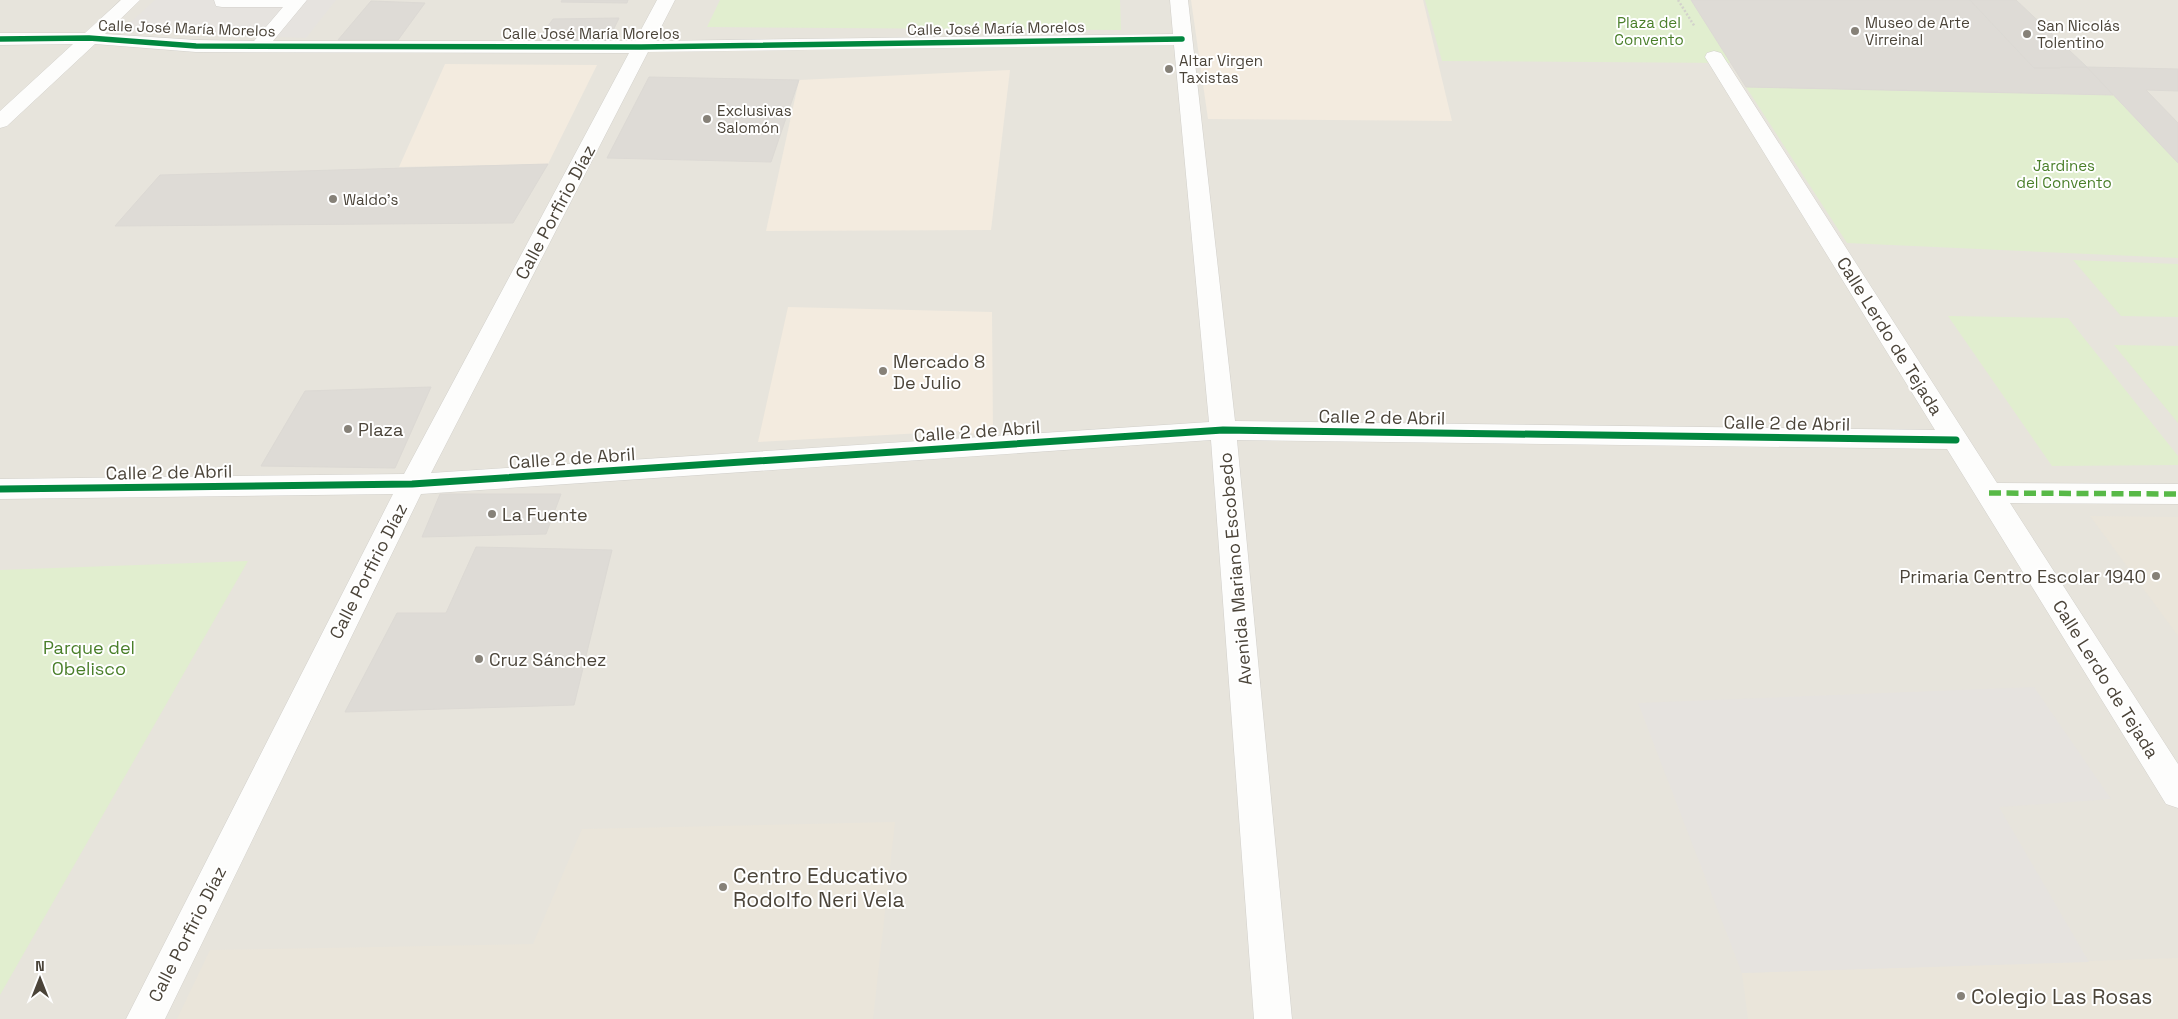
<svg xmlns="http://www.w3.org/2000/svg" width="2178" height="1019" viewBox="0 0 2178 1019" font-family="'Space Grotesk',sans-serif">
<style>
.residential{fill:#e7e4dc}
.commercial{fill:#f3ebdf}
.education{fill:#eae5da}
.green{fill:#e1eecf}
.parking{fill:#e6e3df}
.building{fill:#dedbd6;stroke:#dcd9d4}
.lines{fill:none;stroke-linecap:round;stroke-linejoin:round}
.minor-casing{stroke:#d2d0cb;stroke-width:1}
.path{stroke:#d3d2cc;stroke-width:2.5;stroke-dasharray:2 2;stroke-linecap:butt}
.minor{fill:#fdfdfc;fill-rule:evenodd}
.quiet{stroke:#58b947;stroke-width:5.5;stroke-dasharray:12 5.5;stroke-linecap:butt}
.cycleway-far1-casing{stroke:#fff;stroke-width:8}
.cycleway-casing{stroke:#fff;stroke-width:10}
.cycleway-far1{stroke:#00873e;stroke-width:5.5}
.cycleway{stroke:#00873e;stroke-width:7}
.poi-dot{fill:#868178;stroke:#fff;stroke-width:2}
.labels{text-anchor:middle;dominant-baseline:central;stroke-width:4;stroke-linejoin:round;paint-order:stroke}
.far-park-label{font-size:15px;fill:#4a7f2a;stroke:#fff}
.far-poi-label{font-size:15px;fill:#4b4439;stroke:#fff;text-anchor:start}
.far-street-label{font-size:15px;fill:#4b4439;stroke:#fff}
.street-label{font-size:18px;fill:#4b4439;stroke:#fff}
.poi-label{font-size:18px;fill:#4b4439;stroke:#fff;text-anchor:start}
.park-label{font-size:18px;fill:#4a7f2a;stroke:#fff}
.near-poi-label{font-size:21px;fill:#4b4439;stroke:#fff;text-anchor:start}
</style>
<rect width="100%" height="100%" fill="#f4f2ee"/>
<rect class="residential" x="0" y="0" width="2178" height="1019"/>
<g class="commercial">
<polygon points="1191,0 1423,0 1452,121 1208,119"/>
<polygon points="445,64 597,65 548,164 399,167"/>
<polygon points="1010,70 991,230 766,231 799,80"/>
<polygon points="788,307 992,312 993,437 959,431 758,442"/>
</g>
<g class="education">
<polygon points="2090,516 2178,517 2178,636"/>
<polygon points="895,822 873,1019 177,1019 210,950 533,944 582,829"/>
<polygon points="2178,958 2178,1019 1748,1019 1742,973"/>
</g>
<g class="green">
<polygon points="720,0 1120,0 1121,30 707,27"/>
<polygon points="1425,0 1692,0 1731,63 1442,61"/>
<polygon points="1746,87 2113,95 2178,163 2178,258 1847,243"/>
<polygon points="2073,260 2178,264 2178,317 2121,316"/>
<polygon points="1948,316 2068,318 2178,456 2178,465 2052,466"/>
<polygon points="2114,345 2178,346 2178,423"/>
<polygon points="248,561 0,995 0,570"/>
</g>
<g class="parking">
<polygon points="155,0 336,0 306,38 122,30"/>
<polygon points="2034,687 2111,799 1999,807 2089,962 1742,973 1638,703"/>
</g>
<g class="building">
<polygon points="562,0 628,0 627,3 561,2"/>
<polygon points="1691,0 1970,0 2034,68 2087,67 2113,95 1746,87"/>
<polygon points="1970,0 2016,0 2087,67 2034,68"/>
<polygon points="371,1 425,3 398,40 338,40"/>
<polygon points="619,18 608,41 539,39 553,19"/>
<polygon points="2087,67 2178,69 2178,91 2146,90 2178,123 2178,163"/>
<polygon points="649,77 799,80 771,162 607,158"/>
<polygon points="548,164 513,223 115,226 160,175"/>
<polygon points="431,387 395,468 261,466 305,391"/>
<polygon points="440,494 561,494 546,534 422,537"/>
<polygon points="476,547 612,550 574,705 345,712 397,613 446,613"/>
</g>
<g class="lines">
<defs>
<path id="minor" d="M121,0H140L105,34L196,40L254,41L283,7H222L216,6L214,0H307L273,41H635L657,0H675L654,41L1173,34L1170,0H1188L1235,421L1935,430L1705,57L1707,53L1714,51L1721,53L1997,483L2178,484V504L2010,503L2178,764V808L2166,804L1947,449L1237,440L1292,1019H1254L1211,440L421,494L165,1019H126L393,494L0,499V479L404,474L629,53L196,52L95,44L7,126L0,128V111L73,44L0,45V33H85ZM1174,45L1209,422L431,473L648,52Z"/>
</defs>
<use href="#minor" class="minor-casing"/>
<polyline class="path" points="1678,0 1695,27"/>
<use href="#minor" class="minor"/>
<polyline class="quiet" points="1989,493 2178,494"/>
<defs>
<polyline id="cycleway-far1" points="0,39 89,38 196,46 641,47 1182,39"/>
<polyline id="cycleway" points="0,489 412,484 1223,430 1956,440"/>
</defs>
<use href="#cycleway-far1" class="cycleway-far1-casing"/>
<use href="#cycleway" class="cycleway-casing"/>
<use href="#cycleway-far1" class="cycleway-far1"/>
<use href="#cycleway" class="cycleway"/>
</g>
<g class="poi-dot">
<circle cx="1855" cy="31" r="5"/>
<circle cx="2027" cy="34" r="5"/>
<circle cx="1169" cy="69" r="5"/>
<circle cx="707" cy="119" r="5"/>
<circle cx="333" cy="199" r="5"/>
<circle cx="883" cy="371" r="5"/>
<circle cx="348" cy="429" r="5"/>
<circle cx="492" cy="514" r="5"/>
<circle cx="2156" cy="576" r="5"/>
<circle cx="479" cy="659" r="5"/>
<circle cx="723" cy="887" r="5"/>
<circle cx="1961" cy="996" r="5"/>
</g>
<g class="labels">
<g class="far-park-label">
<text x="1649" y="22">Plaza del<tspan x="1649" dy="17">Convento</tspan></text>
<text x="2064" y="165">Jardines<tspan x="2064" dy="17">del Convento</tspan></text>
</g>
<g class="far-poi-label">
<text x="1865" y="22">Museo de Arte<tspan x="1865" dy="17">Virreinal</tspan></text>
<text x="2037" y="25">San Nicolás<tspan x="2037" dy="17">Tolentino</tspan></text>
<text x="1179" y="60">Altar Virgen<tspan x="1179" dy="17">Taxistas</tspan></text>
<text x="717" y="110">Exclusivas<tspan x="717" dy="17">Salomón</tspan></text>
<text x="343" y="199">Waldo's</text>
</g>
<g class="far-street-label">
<text transform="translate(187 28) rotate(2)">Calle José María Morelos</text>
<text transform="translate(996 28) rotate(-1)">Calle José María Morelos</text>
<text x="591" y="33">Calle José María Morelos</text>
</g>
<g class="street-label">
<text transform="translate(555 212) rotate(-62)">Calle Porfirio Díaz</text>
<text transform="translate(1890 336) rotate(58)">Calle Lerdo de Tejada</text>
<text transform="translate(1382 417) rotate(1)">Calle 2 de Abril</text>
<text transform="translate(1787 423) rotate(1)">Calle 2 de Abril</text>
<text transform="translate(977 431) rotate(-4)">Calle 2 de Abril</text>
<text transform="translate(572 458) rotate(-4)">Calle 2 de Abril</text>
<text transform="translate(169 472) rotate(-1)">Calle 2 de Abril</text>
<text transform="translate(1235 569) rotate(-95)">Avenida Mariano Escobedo</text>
<text transform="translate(368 571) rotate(-63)">Calle Porfirio Díaz</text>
<text transform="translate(2106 679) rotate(58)">Calle Lerdo de Tejada</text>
<text transform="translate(187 934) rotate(-63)">Calle Porfirio Díaz</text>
</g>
<g class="poi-label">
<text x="893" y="361">Mercado 8<tspan x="893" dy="21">De Julio</tspan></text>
<text x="358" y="429">Plaza</text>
<text x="502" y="514">La Fuente</text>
<text x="2146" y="576" text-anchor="end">Primaria Centro Escolar 1940</text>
<text x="489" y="659">Cruz Sánchez</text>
</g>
<g class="park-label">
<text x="89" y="647">Parque del<tspan x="89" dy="21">Obelisco</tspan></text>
</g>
<g class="near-poi-label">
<text x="733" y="875">Centro Educativo<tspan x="733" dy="24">Rodolfo Neri Vela</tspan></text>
<text x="1971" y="996">Colegio Las Rosas</text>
</g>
</g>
<g transform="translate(40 979)" stroke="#ffffff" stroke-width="4" paint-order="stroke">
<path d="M0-4L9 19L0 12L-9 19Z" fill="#4b4439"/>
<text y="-8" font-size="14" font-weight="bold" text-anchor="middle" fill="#4b4439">N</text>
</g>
</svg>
